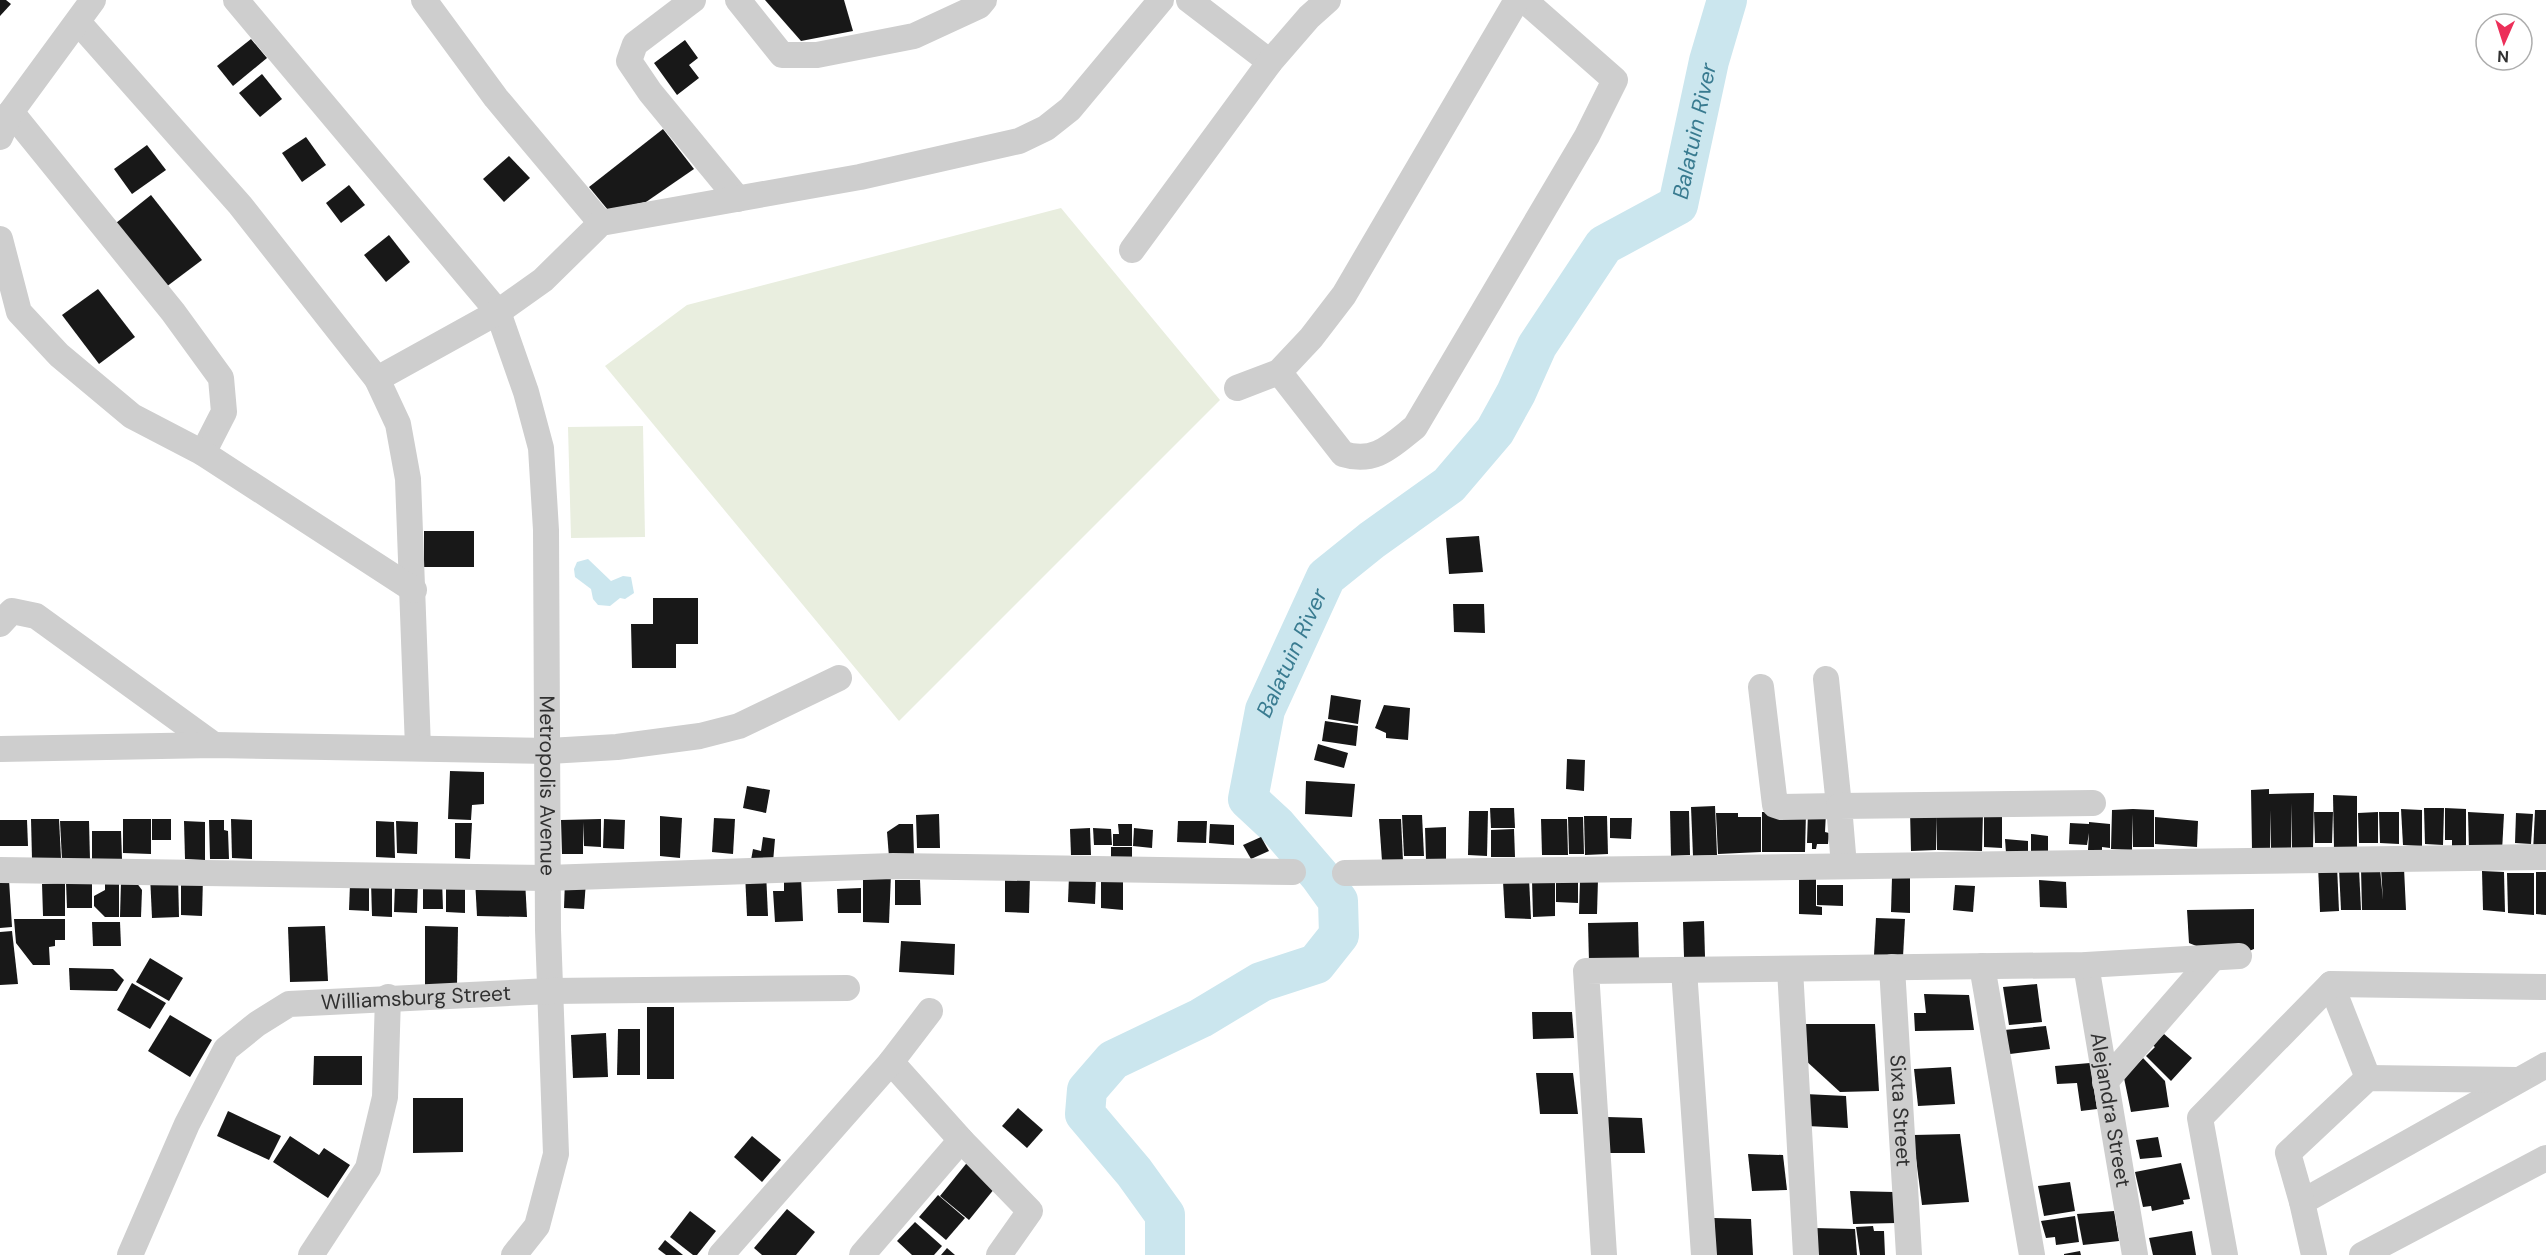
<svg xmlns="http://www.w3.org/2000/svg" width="2546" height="1255" viewBox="0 0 2546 1255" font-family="'DM Sans',sans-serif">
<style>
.green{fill:#e9eedf}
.water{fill:#cbe6ee}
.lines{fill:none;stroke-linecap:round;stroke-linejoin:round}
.river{stroke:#cbe6ee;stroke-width:40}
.building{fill:#181818}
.minor{stroke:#cecece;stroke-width:26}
.labels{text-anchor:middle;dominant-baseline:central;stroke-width:6;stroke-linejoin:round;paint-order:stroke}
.street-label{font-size:21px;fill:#313131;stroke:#fff}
.water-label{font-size:22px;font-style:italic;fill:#397b90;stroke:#fff}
</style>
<rect width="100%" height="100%" fill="#fff"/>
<g class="green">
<polygon points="1061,208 1220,400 899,721 605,366 687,305"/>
<polygon points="643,426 645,537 571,538 568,427"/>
</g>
<polygon class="water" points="588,559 611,581 623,576 631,577 634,593 625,599 620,598 610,606 598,605 593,599 591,589 575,577 574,569 577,562"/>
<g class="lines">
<path class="river" id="s1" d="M1165,1255V1215L1134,1172L1085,1114L1087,1090L1113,1060L1201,1018L1261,982L1316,964L1339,935L1338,901L1320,876L1277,826L1248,799L1265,710L1326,577L1372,540L1449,485L1495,431L1516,393L1537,346L1604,245L1678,205L1709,61L1727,0"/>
</g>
<g class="building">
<polygon points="0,0 6,0 11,4 0,16"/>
<polygon points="765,0 844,0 853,31 801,41"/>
<polygon points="251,39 267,58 233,86 217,66"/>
<polygon points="685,40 698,58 689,65 699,78 677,95 654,63"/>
<polygon points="262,74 282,99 260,117 239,93"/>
<polygon points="663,129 694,169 646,202 608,210 589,187"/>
<polygon points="306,137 326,165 302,182 282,153"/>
<polygon points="147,145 166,170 132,194 114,169"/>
<polygon points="509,156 530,178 504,202 483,179"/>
<polygon points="349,185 365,205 341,223 326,203"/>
<polygon points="151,195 202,260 166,287 116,223"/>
<polygon points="389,235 410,262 386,282 364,255"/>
<polygon points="98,289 135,337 99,364 62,315"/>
<rect x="424" y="531" width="50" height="36"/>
<polygon points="1479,536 1483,572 1449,574 1446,538"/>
<polygon points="653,598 698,598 698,644 676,644 676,668 632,668 631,624 653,624"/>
<polygon points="1453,604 1484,604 1485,633 1454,632"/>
<polygon points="1331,695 1361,700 1358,724 1328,719"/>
<polygon points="1384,705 1410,708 1408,740 1386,738 1386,733 1375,728"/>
<polygon points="1325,721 1358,726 1356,746 1322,741"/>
<polygon points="1318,744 1348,753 1344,768 1314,760"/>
<polygon points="1567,759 1585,760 1584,791 1566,789"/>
<polygon points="450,771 484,772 484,804 472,805 471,820 448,819"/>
<polygon points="1306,781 1355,784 1352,817 1305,814"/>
<polygon points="747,786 770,790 766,813 743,808"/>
<polygon points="2269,789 2269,794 2314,793 2313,850 2292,850 2291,803 2291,850 2271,850 2270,810 2270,850 2252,850 2251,790"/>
<polygon points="2333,795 2357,796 2357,849 2334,849"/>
<polygon points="1715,806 1717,855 1693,856 1691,807"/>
<polygon points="1490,808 1514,808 1515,828 1491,828"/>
<polygon points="2424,808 2444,808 2443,845 2425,844"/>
<polygon points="2445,808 2466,809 2466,847 2452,847 2452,840 2445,840"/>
<polygon points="1984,809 2002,810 2002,848 1984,847"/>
<polygon points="2133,809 2154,810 2154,847 2133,847 2132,814 2132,850 2111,849 2112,810"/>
<polygon points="2401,809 2422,810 2422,846 2403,845"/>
<polygon points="2535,810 2546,810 2546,853 2533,853"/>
<polygon points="1469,811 1488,811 1487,856 1468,855"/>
<polygon points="1670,811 1689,811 1690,855 1671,856"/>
<polygon points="1910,811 1983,812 1982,851 1937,850 1937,816 1936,850 1911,851"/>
<polygon points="1762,812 1806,812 1805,852 1762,852"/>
<polygon points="1808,812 1826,812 1825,832 1829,833 1828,844 1817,844 1816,849 1812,849 1812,843 1807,843"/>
<polygon points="2314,812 2333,812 2332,843 2315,843"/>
<polygon points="2378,812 2378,843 2359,843 2358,813"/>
<polygon points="2379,812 2399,812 2399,844 2380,843"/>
<polygon points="2468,812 2504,814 2502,851 2469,851"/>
<polygon points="1716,813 1738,813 1738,817 1761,817 1761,852 1718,854"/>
<polygon points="2516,813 2533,814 2531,844 2515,843"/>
<polygon points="939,814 940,848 917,848 916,815"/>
<polygon points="1402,815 1422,815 1424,856 1404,856"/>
<polygon points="660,816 682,818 680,858 660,856"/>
<polygon points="1584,816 1607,816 1608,854 1585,855"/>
<polygon points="1568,817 1583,817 1584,854 1569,854"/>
<polygon points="2155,817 2198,821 2197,847 2155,844"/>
<polygon points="714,818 735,819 733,854 712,852"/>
<polygon points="1610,818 1632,818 1631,839 1610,838"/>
<polygon points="31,819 59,819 61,858 32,859"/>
<polygon points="123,819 151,819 151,854 123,853"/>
<rect x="152" y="819" width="19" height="21"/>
<polygon points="231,819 252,820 252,859 232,858"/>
<polygon points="601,819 601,847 584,846 583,822 583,854 562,854 561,820"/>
<polygon points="604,819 625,820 624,849 603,848"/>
<polygon points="1379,819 1401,819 1403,861 1382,861"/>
<polygon points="1541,819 1567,819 1568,855 1542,855"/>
<polygon points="0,820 27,820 28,846 0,846"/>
<polygon points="209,820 224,820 224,830 228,831 229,859 210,859"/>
<polygon points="60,821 89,821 90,860 62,860"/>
<polygon points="184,821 205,822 205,860 185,859"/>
<polygon points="376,821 394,822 395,858 376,857"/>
<polygon points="396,821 418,822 417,854 397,853"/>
<polygon points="1178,821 1207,821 1206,843 1177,842"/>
<polygon points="2089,822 2110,824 2110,848 2102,847 2102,851 2088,850 2089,833 2087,845 2069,844 2070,823 2089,824"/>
<polygon points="455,823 472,823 470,859 455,858"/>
<polygon points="899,824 913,824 914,856 889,857 887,832"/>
<polygon points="1118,824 1132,824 1132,846 1113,846 1113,834 1119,834"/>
<polygon points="1210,824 1234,825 1234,845 1209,843"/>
<polygon points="1446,827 1446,859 1426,859 1425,828"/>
<polygon points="1090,828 1091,855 1071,855 1070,829"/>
<polygon points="1093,828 1111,829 1112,845 1094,845"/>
<polygon points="1134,828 1153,830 1152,848 1133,846"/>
<polygon points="1514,829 1515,857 1491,857 1491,830"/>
<polygon points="92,831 121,831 122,859 92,860"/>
<polygon points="2031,834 2048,836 2048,854 2031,853"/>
<polygon points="763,837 775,839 773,862 751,860 753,849 761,851"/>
<polygon points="1261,837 1269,851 1251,859 1243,845"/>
<polygon points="2005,839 2028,841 2028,855 2006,853"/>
<polygon points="1111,847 1132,847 1132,861 1111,860"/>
<polygon points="2318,865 2337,866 2339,911 2320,912"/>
<polygon points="2381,868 2404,868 2406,910 2362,910 2361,869 2380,869 2383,900"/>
<polygon points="2339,869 2359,869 2361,910 2341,910"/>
<polygon points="2482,871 2504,872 2505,912 2483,910"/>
<polygon points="766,872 768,916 747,916 745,873"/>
<polygon points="2536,872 2546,872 2546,915 2536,914"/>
<polygon points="2507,873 2534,873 2534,915 2508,913"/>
<polygon points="863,874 891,874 889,923 863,922"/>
<polygon points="150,875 178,875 179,917 152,918"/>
<polygon points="1030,875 1029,913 1005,912 1005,880"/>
<polygon points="1799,875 1816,876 1816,906 1822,907 1822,915 1799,914"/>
<polygon points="181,876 203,877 202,916 181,915"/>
<polygon points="1069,876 1096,877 1095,904 1068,902"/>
<polygon points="1101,876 1123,877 1123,910 1101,908"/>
<polygon points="105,877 119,877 119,917 105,917 94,906 94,896 105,890"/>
<polygon points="784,877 801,877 803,921 775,922 773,891 784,891"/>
<polygon points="1892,877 1910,878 1910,913 1891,912"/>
<polygon points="1529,878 1531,919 1505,918 1503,881"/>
<polygon points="423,879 442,880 443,909 423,909"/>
<polygon points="475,879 525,880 527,917 477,916"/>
<polygon points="1556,879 1578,880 1578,903 1556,902"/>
<polygon points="1598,879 1597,914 1579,914 1580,880"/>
<polygon points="0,880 9,880 12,927 0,928"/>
<polygon points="565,880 586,881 584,909 564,908"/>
<polygon points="895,880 920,880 921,905 895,905"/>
<polygon points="1532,880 1555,880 1555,916 1533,917"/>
<polygon points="2039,880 2066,882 2067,908 2040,907"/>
<polygon points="121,881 136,882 142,890 141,917 120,917"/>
<polygon points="66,882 92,882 92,908 67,908"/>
<polygon points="371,882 392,882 392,917 372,916"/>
<polygon points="65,883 65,916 43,916 42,884"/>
<polygon points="369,883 369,911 349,910 350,884"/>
<polygon points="395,883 418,883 417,913 394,912"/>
<polygon points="446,885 465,885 465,913 446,912"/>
<polygon points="1817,885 1843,885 1843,906 1817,905"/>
<polygon points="1955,885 1975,886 1973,912 1953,910"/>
<polygon points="861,888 861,913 838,913 837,889"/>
<polygon points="2254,909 2254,949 2244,953 2216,954 2189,943 2187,910"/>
<polygon points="1876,918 1905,919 1903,957 1874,955"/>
<polygon points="14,919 65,919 65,940 55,940 55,946 49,947 50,965 33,965 16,943"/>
<polygon points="1704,921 1705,957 1684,957 1683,922"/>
<polygon points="92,922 120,922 121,946 93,946"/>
<polygon points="1638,922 1639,960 1589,962 1588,923"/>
<polygon points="325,926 328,981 290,982 288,927"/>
<polygon points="425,926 458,927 457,985 425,985"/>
<polygon points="12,931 18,984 0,985 0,932"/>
<polygon points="901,941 955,944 954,975 899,972"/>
<polygon points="150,958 183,978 169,1001 136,982"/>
<polygon points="69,968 113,969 124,980 117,991 70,990"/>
<polygon points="132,983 166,1003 150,1029 117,1010"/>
<polygon points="2037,984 2042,1022 2009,1025 2003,987"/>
<polygon points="1924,994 1969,995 1974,1030 1915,1031 1914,1013 1926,1013"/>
<rect x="647" y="1007" width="27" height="72"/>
<polygon points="1532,1012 1572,1012 1574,1038 1533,1039"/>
<polygon points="170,1015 212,1040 190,1077 148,1051"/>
<polygon points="1801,1024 1875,1024 1879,1091 1840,1092 1804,1059"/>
<polygon points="2046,1026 2050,1049 2010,1054 2004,1030"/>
<polygon points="618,1029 640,1029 640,1075 617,1075"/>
<polygon points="606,1033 608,1077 573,1078 571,1035"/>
<polygon points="2164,1034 2192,1058 2171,1081 2146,1056 2155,1047 2152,1045"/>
<polygon points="314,1056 362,1056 362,1085 313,1085"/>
<polygon points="2143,1058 2165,1081 2169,1107 2131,1112 2124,1078"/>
<polygon points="2090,1063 2097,1109 2081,1111 2077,1083 2057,1084 2055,1066"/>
<polygon points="1951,1067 1955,1104 1918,1106 1914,1069"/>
<polygon points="1536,1073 1573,1073 1578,1114 1540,1114"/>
<polygon points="1805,1094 1846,1096 1848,1128 1807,1126"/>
<polygon points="413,1098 463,1098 463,1152 413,1153"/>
<polygon points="1018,1108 1043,1130 1027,1148 1002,1126"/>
<polygon points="228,1111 281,1136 269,1160 217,1136"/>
<polygon points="1607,1117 1642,1118 1645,1153 1609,1153"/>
<polygon points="1960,1134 1969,1202 1922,1205 1913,1135"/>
<polygon points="290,1136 319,1155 324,1148 350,1165 328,1198 273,1162"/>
<polygon points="752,1136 781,1160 762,1182 734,1157"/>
<polygon points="2158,1137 2162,1157 2140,1159 2136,1140"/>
<polygon points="1748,1154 1783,1155 1787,1190 1752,1191"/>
<polygon points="970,1159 999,1183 969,1220 940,1196"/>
<polygon points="2181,1163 2190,1199 2183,1200 2184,1204 2152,1211 2151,1206 2143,1207 2135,1172"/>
<polygon points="2070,1182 2075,1211 2044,1216 2038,1186"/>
<polygon points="1850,1191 1894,1192 1897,1223 1853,1224"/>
<polygon points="938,1195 965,1218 946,1240 919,1217"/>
<polygon points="787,1209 815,1232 796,1255 762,1255 754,1248"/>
<polygon points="690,1211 716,1231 697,1255 693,1255 670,1237"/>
<polygon points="2114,1211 2119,1241 2083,1245 2077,1214"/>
<polygon points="2075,1216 2079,1242 2056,1245 2055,1237 2046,1238 2041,1221"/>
<polygon points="1714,1218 1751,1219 1753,1255 1716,1255"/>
<polygon points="915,1222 942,1246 934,1255 912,1255 897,1241"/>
<polygon points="1873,1226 1874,1231 1884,1231 1885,1255 1860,1255 1856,1227"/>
<polygon points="1813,1228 1855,1229 1857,1255 1816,1255"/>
<polygon points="2192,1231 2196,1255 2153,1255 2149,1238"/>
<polygon points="665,1240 683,1255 666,1255 658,1249"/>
<polygon points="947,1248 955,1255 941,1255"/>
<polygon points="2080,1251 2081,1255 2064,1255 2064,1254"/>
</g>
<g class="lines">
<g class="minor">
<path id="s2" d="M236,0L498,312L526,392L541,448L546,530L548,930L556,1154L537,1226L514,1255"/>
<polyline points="424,0 496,98 601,223"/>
<polyline points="693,0 635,44 629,61 650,92 738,199"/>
<polyline points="738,0 782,55 817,55 914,36 979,6 984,0"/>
<polyline points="1189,0 1270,62"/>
<polyline points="78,22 240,205 377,379 398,424 408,479 418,748"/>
<polyline points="11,112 173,312 221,378 224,412 203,453"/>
<polyline points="0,137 11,112 93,0"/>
<polyline points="0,239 19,312 59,355 132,416 203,453 414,590"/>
<polyline points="1132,250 1270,62 1309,17 1328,0"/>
<path d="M1279,372L1343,454C1375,464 1391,446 1415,427L1587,136L1615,80L1524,0"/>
<polyline points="377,379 498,312 543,280 601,223 860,177 1019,141 1046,128 1070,109 1161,0"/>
<polyline points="1237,388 1279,372 1311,338 1344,295 1517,0"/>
<polyline points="0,624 12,611 36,616 214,745"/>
<polyline points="1761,687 1775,805 1781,807 1839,806 1826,679"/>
<polyline points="0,749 214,745 549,751 617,747 700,736 739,726 839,678"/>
<polyline points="1844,866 1839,806 2093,803"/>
<polyline points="0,870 547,878 893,866 1293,872"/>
<polyline points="1345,873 2546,857"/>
<path id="s3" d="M2086,965L2135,1255"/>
<polyline points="1982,966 2032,1255"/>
<path id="s4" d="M1892,967L1909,1255"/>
<polyline points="1790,969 1806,1255"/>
<polyline points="1684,970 1704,1255"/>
<polyline points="2331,984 2368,1078"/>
<polyline points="891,1062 961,1140 1030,1211 999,1255"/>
<polyline points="2105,1082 2213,958"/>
<polyline points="2302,1202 2546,1065"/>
<path id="s5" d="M130,1255L187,1124L226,1049L257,1024L289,1004L550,991L847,988"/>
<polyline points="311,1255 368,1168 385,1097 388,997"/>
<polyline points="721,1255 891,1062 930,1011"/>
<polyline points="862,1255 961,1140"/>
<polyline points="1604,1255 1586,971 2086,965 2239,956"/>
<polyline points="2225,1255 2200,1118 2331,984 2546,987"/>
<polyline points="2314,1255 2302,1202 2288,1153 2368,1078 2518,1080"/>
<polyline points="2362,1255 2546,1158"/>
</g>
</g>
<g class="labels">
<g class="street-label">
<text stroke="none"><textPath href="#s2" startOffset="888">Metropolis Avenue</textPath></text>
<text stroke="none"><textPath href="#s5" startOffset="432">Williamsburg Street</textPath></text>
<text stroke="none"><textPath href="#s3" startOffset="147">Alejandra Street</textPath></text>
<text stroke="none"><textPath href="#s4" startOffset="144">Sixta Street</textPath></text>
</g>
<g class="water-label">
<text stroke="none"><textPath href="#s1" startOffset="1503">Balatuin River</textPath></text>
<text stroke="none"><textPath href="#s1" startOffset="819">Balatuin River</textPath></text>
</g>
</g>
<g transform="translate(2504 42) rotate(183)"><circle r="28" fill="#ffffff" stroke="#adadad" stroke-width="1.5"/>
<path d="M0-4.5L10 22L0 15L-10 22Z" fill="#ec2f59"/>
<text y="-9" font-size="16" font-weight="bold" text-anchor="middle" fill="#313131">N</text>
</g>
</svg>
